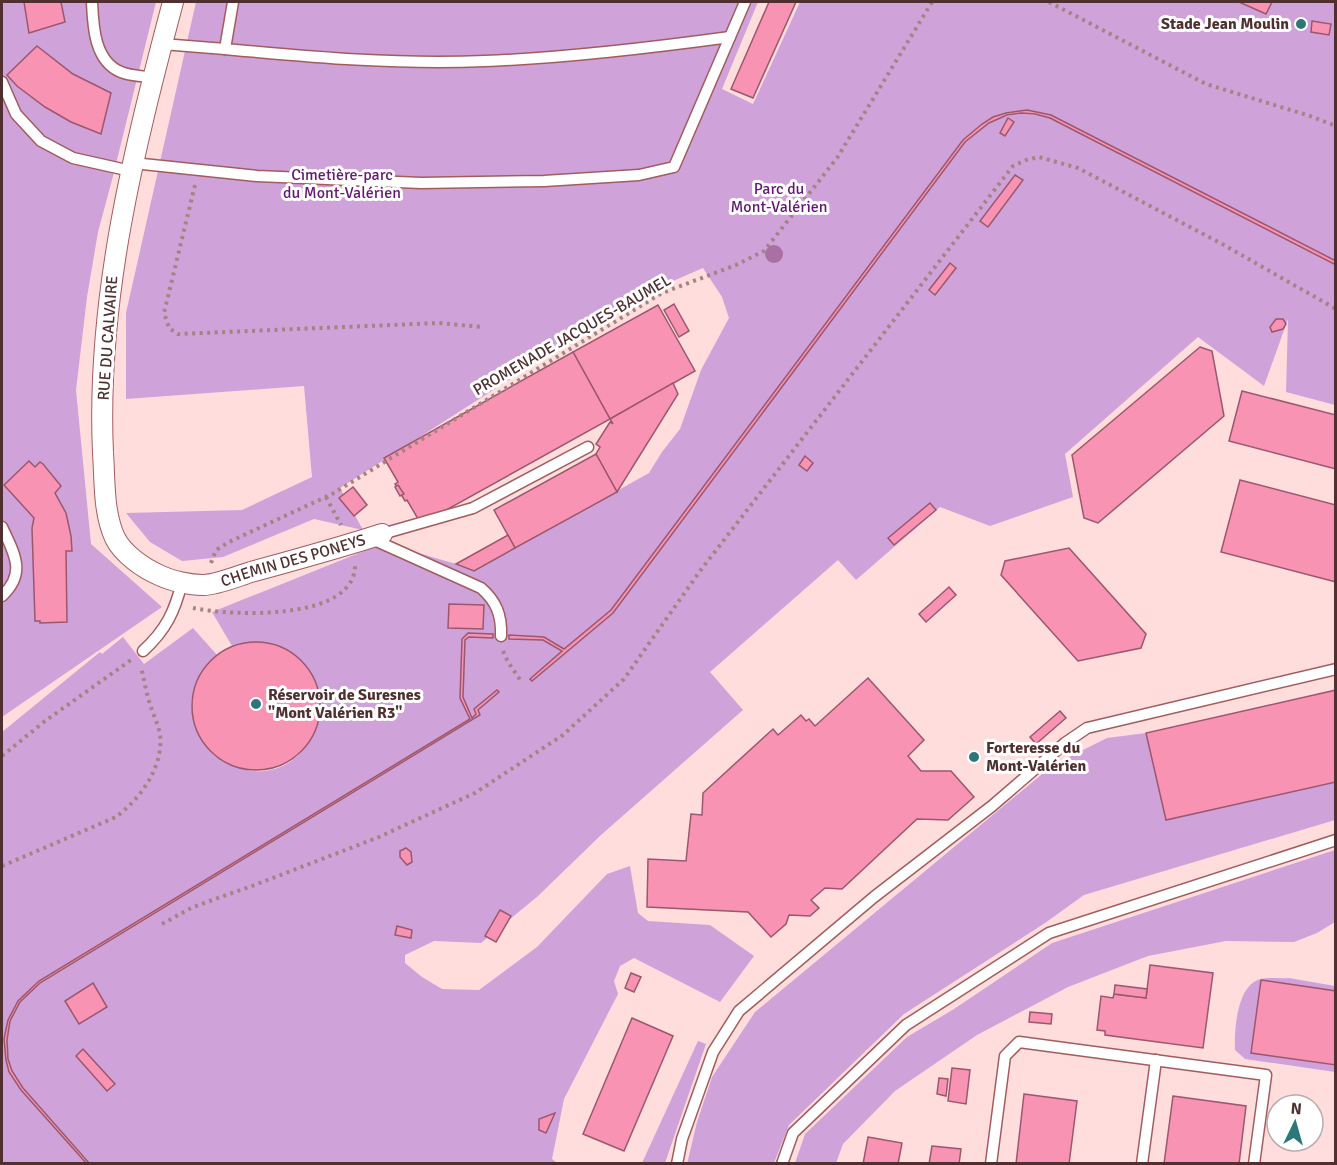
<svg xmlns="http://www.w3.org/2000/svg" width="1337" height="1165" viewBox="0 0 1337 1165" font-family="Signika,sans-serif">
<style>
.green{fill:#cfa3da;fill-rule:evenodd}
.building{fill:#f993b4;stroke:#9b576d;stroke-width:1.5}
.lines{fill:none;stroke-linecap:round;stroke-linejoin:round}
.lane-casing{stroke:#a35c5d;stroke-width:13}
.street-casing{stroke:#a35c5d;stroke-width:22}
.path{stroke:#a48383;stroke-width:4;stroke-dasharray:3 4.5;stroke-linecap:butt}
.lane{stroke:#fff;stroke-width:10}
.street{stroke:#fff;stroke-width:20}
.tree{fill:#a970a3}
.poi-dot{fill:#2d777b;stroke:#fff;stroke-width:2}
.labels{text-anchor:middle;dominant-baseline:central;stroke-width:6;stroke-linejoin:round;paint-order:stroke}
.poi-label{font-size:16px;font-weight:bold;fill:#4f2f2f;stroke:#fff;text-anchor:start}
.park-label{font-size:16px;fill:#641674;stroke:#fff}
.street-label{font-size:16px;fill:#4f2f2f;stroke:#fff}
</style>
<rect width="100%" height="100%" fill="#fedddc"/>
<g class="green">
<polygon points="2,2 156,2 112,180 98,232 87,297 76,390 91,544 162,607 2,717"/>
<path d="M196,2H758L722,89L753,104L800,2H1335V261L1051,115C1013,105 992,114 963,140L611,610L564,649L544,637L509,635V639L543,640L562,651L530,679L532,681L613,613L965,142C993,117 1013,108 1050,118L1335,265V405L1286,392L1288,319L1264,386L1198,337L1065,454L1073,497L990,526L940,507L856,580L838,560L710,672L743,710L601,835L538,896L481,943L434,941L405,955V963L422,977L442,989L479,990L537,947L607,874L630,866L638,913L648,921L710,925L754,956L720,1002L634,958L620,966L614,981L618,994L564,1099L552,1159L557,1163H90L20,1084L21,1090L87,1163L2,1164V732L100,652L102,654L123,637L144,664L193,628L217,655C143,717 248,817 305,748C316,735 322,718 320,701C316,657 272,634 232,646L212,612L384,543L456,564L474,571L649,473L662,452L680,429L701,370L729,318L722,297L703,268L643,294L340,488L363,530L314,519L223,557L182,561L150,542L126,513L242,510L312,477L304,386L126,399V313ZM468,633L493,634V638L469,637L465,640L463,697L472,718L476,714L474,709L497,690L478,710L480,715L473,720L35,987L39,981L470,719L460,698L462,639Z"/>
<polygon points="1146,733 1166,820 1335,782 1335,820 1084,895 1045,923 904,1014 789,1125 774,1163 687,1164 697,1122 712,1077 755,1012 1053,765 1107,738"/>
<polygon points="1335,850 1335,922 1317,933 1294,942 1226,941 1148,956 1068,987 977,1035 895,1091 843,1144 836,1163 795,1163 805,1134 907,1037 954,1009 1052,943"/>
<path d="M1289,978L1335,986V991L1261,980L1251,1053L1335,1065V1072L1245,1059L1235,1050C1234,1030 1237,984 1261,979C1269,977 1280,979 1289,978Z"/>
<polygon points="698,1041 706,1044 665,1163 642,1163"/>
</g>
<g class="building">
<polygon points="24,2 61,2 65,22 29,33"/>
<polygon points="769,2 796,2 753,98 731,89"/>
<polygon points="1239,2 1272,2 1266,14"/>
<polygon points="1312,21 1331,24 1329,35 1311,32"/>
<polygon points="37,46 73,74 111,93 101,134 71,122 45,107 17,86 7,75"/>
<polygon points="1027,110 1051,115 1336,261 1336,265 1050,118 1035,114 1021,113 1007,115 989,123 965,142 613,613 532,681 530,679 562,651 543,640 509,639 509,635 544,637 564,649 611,610 963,140 982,124 993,117 1006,113"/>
<polygon points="1008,118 1014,122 1005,136 1000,133"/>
<polygon points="1015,175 1023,180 988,227 980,221"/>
<polygon points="950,263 956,268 935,295 929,290"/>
<polygon points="674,304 689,331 679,337 664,310"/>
<polygon points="658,305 695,371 610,419 573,352"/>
<polygon points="1276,319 1283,319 1286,324 1283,329 1272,332 1270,327"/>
<polygon points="1200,347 1212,351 1224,416 1098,523 1084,518 1072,455"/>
<polygon points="573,352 610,419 421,524 407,500 405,501 395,484 398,482 384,458"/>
<polygon points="673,383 678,394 617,492 596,454 600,447 596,444 610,422 613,424 610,419"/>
<polygon points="1242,391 1336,415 1336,469 1229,441"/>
<polygon points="596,454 617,492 515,548 494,510"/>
<polygon points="805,456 813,463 807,471 799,465"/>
<polygon points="29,461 35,467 40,462 43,464 61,486 55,493 66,513 71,536 72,551 66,551 67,622 40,623 40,621 35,621 32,528 34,518 4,485"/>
<polygon points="1240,480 1336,505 1336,582 1221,552"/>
<polygon points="398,485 404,494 400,496 395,487"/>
<polygon points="353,487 367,505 354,516 339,498"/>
<polygon points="930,503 936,510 894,545 888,538"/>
<polygon points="508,535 515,548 474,571 456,564"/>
<polygon points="1069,548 1146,634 1141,648 1078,661 1001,575 1005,561"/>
<polygon points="949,587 956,595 926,622 919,614"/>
<polygon points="449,604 484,605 483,629 448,628"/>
<polygon points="468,633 493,634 493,638 469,637 465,640 463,697 472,718 476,714 474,709 497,690 499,692 478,710 480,715 40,983 20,1002 10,1021 7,1040 8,1059 12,1071 23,1088 90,1164 87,1164 21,1090 9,1072 6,1060 4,1039 8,1020 18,1001 39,981 470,719 460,698 462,639"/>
<circle cx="256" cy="706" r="64"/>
<polygon points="868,678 924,740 908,756 921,771 951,771 974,797 948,820 917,819 842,889 825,888 811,900 819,908 810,916 789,915 786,924 771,937 748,912 647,907 648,859 686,861 691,814 702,815 703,793 773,729 778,735 801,715 806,721 809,719 815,726"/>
<polygon points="1336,690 1336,782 1166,820 1146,733"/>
<polygon points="1060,711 1066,718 1036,744 1030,737"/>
<polygon points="406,848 411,852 412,862 407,865 400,857 400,851"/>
<polygon points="500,910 511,916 496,942 485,936"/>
<polygon points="397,926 412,930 411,938 395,935"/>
<polygon points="1150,965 1213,973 1203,1048 1105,1035 1105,1031 1097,1030 1101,996 1113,998 1114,994 1146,998"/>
<polygon points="631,973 641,977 634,992 625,988"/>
<polygon points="1261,980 1336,991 1336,1065 1251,1053"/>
<polygon points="93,983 107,1007 79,1024 65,1001"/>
<polygon points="1115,985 1147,989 1146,998 1114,994"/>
<polygon points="1030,1012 1052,1014 1051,1024 1029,1022"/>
<polygon points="632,1018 673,1036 624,1151 583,1134"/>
<polygon points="83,1049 115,1084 107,1091 76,1056"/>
<polygon points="952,1068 970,1070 966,1104 948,1101"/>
<polygon points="939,1078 948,1079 946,1096 937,1094"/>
<polygon points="1024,1094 1077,1101 1069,1164 1016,1164"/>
<polygon points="1173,1096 1246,1106 1239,1164 1164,1164"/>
<polygon points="555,1113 546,1133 539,1130 539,1119"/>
<polygon points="868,1137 902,1143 898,1164 863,1164"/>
<polygon points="932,1146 961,1149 959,1164 929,1164"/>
</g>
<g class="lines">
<defs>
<g id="lane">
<path d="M92,2C93,25 94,61 121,72C130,76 144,76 154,78"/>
<path d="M233,2L225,49C312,57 398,65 485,61C567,58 649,48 730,37"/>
<polyline points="162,44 225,49"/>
<polyline points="2,82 16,114 41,141 73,158 131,171"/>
<polyline points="133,163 257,176 421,183 544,181 639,175 674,167 745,2"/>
<path d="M2,527C14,553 27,573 2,596"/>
<polyline points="382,534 473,508 588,447"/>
<path d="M372,539L481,588C496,601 502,615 501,636"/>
<path d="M143,651C166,630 175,611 182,582"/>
<polyline points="677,1164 682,1139 713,1052 739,1011 874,897 992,806 1065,743 1087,728 1336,669"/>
<polyline points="782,1164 793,1133 906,1025 1049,933 1336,840"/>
<polyline points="991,1164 1005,1056 1019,1042 1266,1075 1254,1164"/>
<polyline points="1142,1164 1156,1060"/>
</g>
<g id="street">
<path id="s1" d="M173,2C134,149 96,299 103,453C105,480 103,512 115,538C123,554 143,568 159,575C171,581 190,585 203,585C217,585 238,576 251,572C295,560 339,548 382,534"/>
</g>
</defs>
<use href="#lane" class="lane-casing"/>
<use href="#street" class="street-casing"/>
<g class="path">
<polyline points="1049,2 1206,84 1310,116 1336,126"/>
<polyline points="195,185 164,313 169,328 178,334 439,323 482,327"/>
<polyline points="326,497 341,525"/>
<polyline points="211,563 216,550 229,542 332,494 662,293 736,265 764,251 837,158 932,2"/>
<path d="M193,608C231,616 358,622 355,563"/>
<polyline points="503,651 508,662 521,681"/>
<polyline points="2,756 45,721 131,660"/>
<path d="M2,866L116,817C140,799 164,767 160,734C158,724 153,714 150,704C146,692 144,679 141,667"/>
<polyline points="162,924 193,907 252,886 379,837 475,793 563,735 624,679 700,571 1013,166 1026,160 1039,157 1078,168 1224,245 1336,309"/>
</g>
<use href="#lane" class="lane"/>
<use href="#street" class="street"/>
</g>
<circle class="tree" cx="774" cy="254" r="9"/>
<g class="poi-dot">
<circle cx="1301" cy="24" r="6"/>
<circle cx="256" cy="704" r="6"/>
<circle cx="974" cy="757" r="6"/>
</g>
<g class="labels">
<g class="poi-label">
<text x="1289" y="24" text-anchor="end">Stade Jean Moulin</text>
<text x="268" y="695">Réservoir de Suresnes<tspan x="268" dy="18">"Mont Valérien R3"</tspan></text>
<text x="986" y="748">Forteresse du<tspan x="986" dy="18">Mont-Valérien</tspan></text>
</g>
<g class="park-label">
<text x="342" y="175">Cimetière-parc<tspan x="342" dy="18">du Mont-Valérien</tspan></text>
<text x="779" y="189">Parc du<tspan x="779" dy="18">Mont-Valérien</tspan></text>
</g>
<g class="street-label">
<text transform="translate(572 335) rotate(-30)">PROMENADE JACQUES-BAUMEL</text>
<text transform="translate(108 338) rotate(-86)">RUE DU CALVAIRE</text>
<text stroke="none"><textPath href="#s1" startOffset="742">CHEMIN DES PONEYS</textPath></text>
</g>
</g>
<rect width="1337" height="1165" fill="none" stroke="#4f2f2f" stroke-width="6"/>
<g transform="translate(1295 1123) rotate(5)"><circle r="28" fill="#ffffff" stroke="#b9acac" stroke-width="1.5"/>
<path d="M0-4.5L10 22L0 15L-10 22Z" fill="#2d777b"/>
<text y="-9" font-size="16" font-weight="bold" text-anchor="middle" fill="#4f2f2f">N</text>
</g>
</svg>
